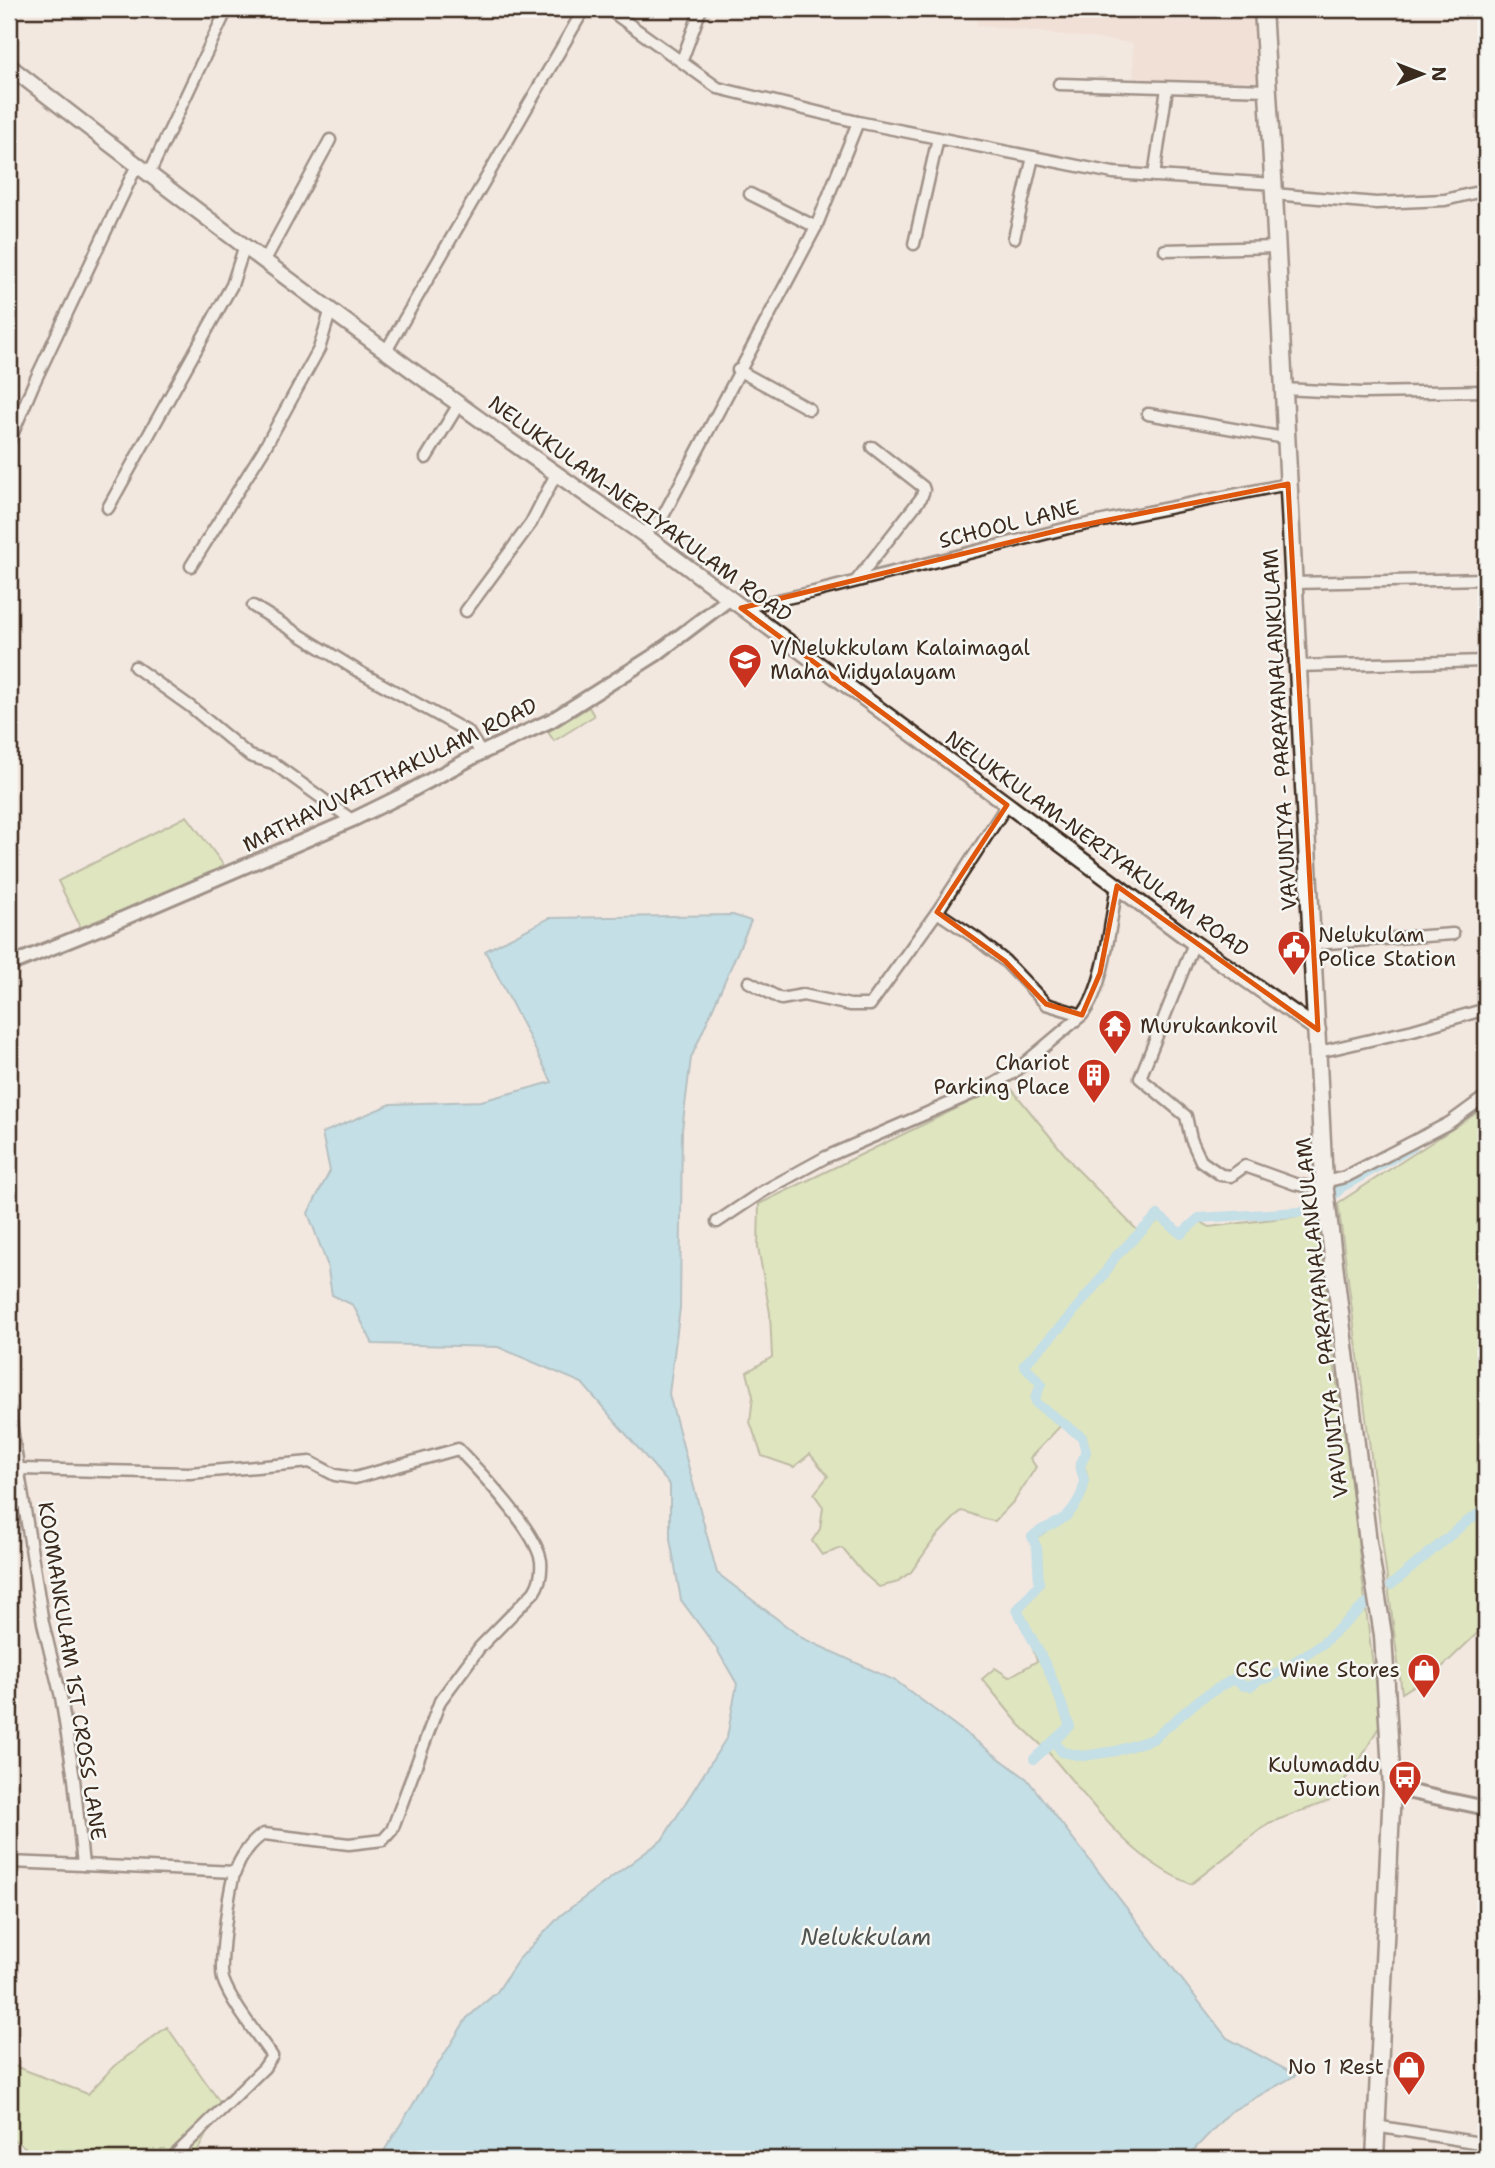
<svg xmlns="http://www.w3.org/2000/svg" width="1495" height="2168" viewBox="0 0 1495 2168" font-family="'Shantell Sans',sans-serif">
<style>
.built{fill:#efd8cb}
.green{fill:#c7e298;stroke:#81865b;stroke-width:2}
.water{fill:#8cd4ed;stroke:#6c909a;stroke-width:2}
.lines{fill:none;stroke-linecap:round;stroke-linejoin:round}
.canal{stroke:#8cd4ed;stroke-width:10}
.minor-casing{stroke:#3b2a1e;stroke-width:15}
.tertiary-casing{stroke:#3b2a1e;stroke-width:18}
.secondary-casing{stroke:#3b2a1e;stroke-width:19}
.trunk-casing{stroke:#3b2a1e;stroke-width:21}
.minor{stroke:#f6f6f2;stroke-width:10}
.tertiary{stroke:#f6f6f2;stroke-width:12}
.secondary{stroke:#f6f6f2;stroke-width:14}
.trunk{stroke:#f6f6f2;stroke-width:16}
.marked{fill:none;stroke:#df570d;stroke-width:5;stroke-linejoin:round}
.labels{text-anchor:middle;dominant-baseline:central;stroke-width:5;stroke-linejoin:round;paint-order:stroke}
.street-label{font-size:21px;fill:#3b2a1e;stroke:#f6f6f2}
.poi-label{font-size:21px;fill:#3b2a1e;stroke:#f6f6f2;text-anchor:end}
.water-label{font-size:23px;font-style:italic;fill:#4f5452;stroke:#f6f6f2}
</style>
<rect width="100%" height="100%" fill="#f3e8e0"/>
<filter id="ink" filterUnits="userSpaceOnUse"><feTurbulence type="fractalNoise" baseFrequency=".0143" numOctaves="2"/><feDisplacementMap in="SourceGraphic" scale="14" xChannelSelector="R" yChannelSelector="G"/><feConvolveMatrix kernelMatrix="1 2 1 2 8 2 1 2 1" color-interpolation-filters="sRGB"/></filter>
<g filter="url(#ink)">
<polygon class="built" points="977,9 1254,9 1259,87 1134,84 1133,43 977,25"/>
<g class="green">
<polygon points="589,707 594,716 554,741 548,732"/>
<polygon points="187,816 225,867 83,932 58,881"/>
<path d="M1010,1087L1075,1167L1135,1228L1143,1233L1159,1220L1182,1237L1200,1221L1209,1227L1321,1213L1329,1330L1346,1442L1372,1658L1383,1720L1361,1758L1329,1801L1269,1823L1191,1884C1132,1861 1094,1806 1054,1759C1044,1746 1031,1736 1020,1725C1007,1710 995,1694 982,1679L995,1668L1009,1677L1037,1661L1020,1611L1042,1583L1041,1553L1036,1538C1058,1525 1092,1505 1087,1476C1087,1472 1084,1469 1084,1465C1082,1456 1083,1446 1083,1436L1064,1422L1030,1458L1036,1467L1015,1500L995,1521C982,1520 973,1513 961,1511L936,1537L911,1572L895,1583L879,1587L863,1573L842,1548L822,1555L812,1541L820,1529L823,1507L814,1494L828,1476L810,1454L794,1467L762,1456L750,1422L753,1396L747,1372L772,1357L770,1313L758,1247L759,1204L978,1098Z"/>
<polygon points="1486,1107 1486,1625 1439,1670 1402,1693 1338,1203"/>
<polygon points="167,2027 222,2105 193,2159 169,2159 171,2152 165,2159 19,2159 25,2147 9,2137 9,2064 88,2094 114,2066"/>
</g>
<polygon class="water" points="733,915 751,921 691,1058 682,1130 680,1308 669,1394 717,1573 802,1638 896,1681 1027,1779 1227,2038 1296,2075 1230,2112 1185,2159 379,2159 467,2018 497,1992 518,1960 561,1915 662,1840 727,1737 737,1684 715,1646 681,1600 670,1539 670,1485 582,1383 498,1347 373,1344 353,1305 332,1295 327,1264 308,1213 330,1171 322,1133 391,1104 481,1101 552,1082 485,951 549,918"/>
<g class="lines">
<g class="canal">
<polyline points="1391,1585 1465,1523 1486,1509"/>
<polyline points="1054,1741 1062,1752 1083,1756 1116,1751 1153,1739 1200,1699 1233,1679 1244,1686 1252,1686 1259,1679 1271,1677 1322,1644 1368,1602"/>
<path d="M1034,1759L1070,1726L1049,1671L1017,1610L1039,1584L1037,1548L1032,1537C1040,1528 1051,1527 1061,1520C1071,1514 1084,1495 1084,1482C1084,1477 1081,1471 1080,1466L1086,1452L1082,1437L1037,1404L1035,1399L1041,1384L1024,1365L1065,1322L1103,1276L1115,1257L1158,1215L1181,1234L1199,1218L1318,1211L1342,1187L1413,1147"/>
</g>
<defs>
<g id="minor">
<polyline points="608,9 718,88 858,122 1113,173 1274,184"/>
<polyline points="682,60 701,9"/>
<polyline points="1059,84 1268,90"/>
<polyline points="149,174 227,9"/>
<polyline points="1154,176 1167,88"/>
<polyline points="750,194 816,227"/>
<polyline points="1274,194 1376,203 1445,200 1486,190"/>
<polyline points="1014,238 1033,157"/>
<polyline points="914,244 938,138"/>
<polyline points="1165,250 1277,247"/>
<polyline points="265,260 330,140"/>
<polyline points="386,351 584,9"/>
<polyline points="738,370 809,409"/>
<polyline points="1283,389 1362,393 1486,391"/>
<polyline points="1148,414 1285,438"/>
<polyline points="9,442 33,385 137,165"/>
<polyline points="426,458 459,404"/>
<polyline points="108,508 232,285 245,245"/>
<polyline points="643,534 662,518 816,227 858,122"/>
<polyline points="191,566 264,449 319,349 331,309"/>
<polyline points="856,581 921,498 924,490 923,487 872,447"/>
<polyline points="1293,583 1486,579"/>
<polyline points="253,606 358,671 468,732 481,753"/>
<polyline points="741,608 814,592 1068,528 1288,484"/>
<polyline points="466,611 531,523 556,474"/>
<polyline points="1297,666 1486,661"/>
<polyline points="135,667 191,707 250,756 273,763 352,820"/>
<polyline points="937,912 976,938 1005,961 1046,1004 1082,1015"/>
<polyline points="1194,943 1140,1078 1186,1116 1191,1139 1201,1161 1221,1175 1231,1176 1245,1166 1295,1184 1325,1190"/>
<polyline points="1313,944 1453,934"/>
<polyline points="749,982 781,999 803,995 850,1005 870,1005 937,912 1007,805"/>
<polyline points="1319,1052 1413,1030 1486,1009"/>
<polyline points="1324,1182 1345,1177 1449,1123 1486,1096"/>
<path d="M717,1222L762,1192L826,1157L992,1085L1013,1073L1082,1015C1105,988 1110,922 1117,886"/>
<polyline points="9,1410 43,1623 61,1697 74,1779 83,1865 9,1862"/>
<path d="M20,1469L190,1473L310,1462L335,1475L355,1478L458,1449C480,1472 536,1530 541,1561C542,1573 540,1583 534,1592L480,1647L440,1701L392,1830L383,1840L349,1844L264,1834C251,1841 240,1858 235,1872C229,1887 219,1964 223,1979C230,2001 258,2036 272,2056L264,2068L171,2159"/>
<polyline points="83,1865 235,1872"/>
<polyline points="1375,2126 1486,2144"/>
</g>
<g id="tertiary">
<polyline points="9,965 108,925 352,820 399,797 481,753 552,720 655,655 729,599"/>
<polyline points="1392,1788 1486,1808"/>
</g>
<path id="secondary" d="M9,66C216,227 426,385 643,534L1194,943L1318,1030"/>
<polyline id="trunk" points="1263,9 1274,194 1324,1182 1368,1542 1383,1635 1392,1788 1375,2159"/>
</defs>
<use href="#minor" class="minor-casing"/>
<use href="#tertiary" class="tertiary-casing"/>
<use href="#secondary" class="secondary-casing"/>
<use href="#trunk" class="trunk-casing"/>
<use href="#minor" class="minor"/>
<use href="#tertiary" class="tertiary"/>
<use href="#secondary" class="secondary"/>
<use href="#trunk" class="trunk"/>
</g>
</g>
<path d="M0 0H1495V2168H0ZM1288,484L1318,1030L1117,886L1100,973L1082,1015L1046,1004L1005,961L937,912L1007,805L741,608L1068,528Z" fill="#f3e8e0" fill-opacity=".55" fill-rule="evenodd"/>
<path class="marked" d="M1288,484L1318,1030L1117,886L1100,973L1082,1015L1046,1004L1005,961L937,912L1007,805L741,608L1068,528Z"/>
<defs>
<symbol id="school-pin" viewBox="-11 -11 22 30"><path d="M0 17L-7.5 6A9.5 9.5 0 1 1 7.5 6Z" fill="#c8321e" stroke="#f6f6f2"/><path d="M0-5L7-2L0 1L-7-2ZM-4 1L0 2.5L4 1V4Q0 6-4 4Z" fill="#fff"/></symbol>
<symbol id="civic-pin" viewBox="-11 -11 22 30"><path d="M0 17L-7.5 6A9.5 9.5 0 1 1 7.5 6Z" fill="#c8321e" stroke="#f6f6f2"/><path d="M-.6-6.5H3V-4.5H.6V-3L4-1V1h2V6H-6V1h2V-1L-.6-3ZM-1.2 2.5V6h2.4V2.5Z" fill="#fff"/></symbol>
<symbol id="temple-pin" viewBox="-11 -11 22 30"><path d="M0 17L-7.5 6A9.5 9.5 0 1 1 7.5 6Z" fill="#c8321e" stroke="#f6f6f2"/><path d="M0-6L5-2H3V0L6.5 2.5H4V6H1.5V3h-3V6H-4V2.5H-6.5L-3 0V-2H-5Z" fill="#fff"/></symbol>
<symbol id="building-pin" viewBox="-11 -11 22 30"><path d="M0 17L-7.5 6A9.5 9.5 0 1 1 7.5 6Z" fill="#c8321e" stroke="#f6f6f2"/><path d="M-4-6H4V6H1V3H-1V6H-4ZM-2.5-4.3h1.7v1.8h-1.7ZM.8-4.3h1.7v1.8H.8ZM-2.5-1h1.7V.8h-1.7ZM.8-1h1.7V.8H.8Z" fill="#fff"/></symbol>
<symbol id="shop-pin" viewBox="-11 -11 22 30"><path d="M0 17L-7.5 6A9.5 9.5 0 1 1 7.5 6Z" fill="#c8321e" stroke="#f6f6f2"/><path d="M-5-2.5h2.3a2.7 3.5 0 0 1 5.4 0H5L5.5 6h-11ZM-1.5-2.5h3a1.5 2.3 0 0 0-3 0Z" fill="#fff"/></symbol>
<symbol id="bus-pin" viewBox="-11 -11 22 30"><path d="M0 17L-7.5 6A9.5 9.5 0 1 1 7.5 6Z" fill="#c8321e" stroke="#f6f6f2"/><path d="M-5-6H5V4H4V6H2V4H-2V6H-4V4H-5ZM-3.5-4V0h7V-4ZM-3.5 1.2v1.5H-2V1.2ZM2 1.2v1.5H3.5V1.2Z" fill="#fff"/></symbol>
</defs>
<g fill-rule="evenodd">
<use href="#school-pin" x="726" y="641" width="38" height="52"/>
<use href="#civic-pin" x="1275" y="928" width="38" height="52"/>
<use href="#temple-pin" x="1096" y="1007" width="38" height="52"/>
<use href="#building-pin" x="1075" y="1056" width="38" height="52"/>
<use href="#shop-pin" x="1405" y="1651" width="38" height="52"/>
<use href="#bus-pin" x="1386" y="1758" width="38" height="52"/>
<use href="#shop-pin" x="1390" y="2048" width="38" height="52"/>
</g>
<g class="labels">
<g class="street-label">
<text transform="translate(640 509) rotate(36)">NELUKKULAM-NERIYAKULAM ROAD</text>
<text transform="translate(1009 524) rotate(-14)">SCHOOL LANE</text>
<text transform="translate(1280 730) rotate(-93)">VAVUNIYA - PARAYANALANKULAM</text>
<text transform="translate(390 775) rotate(-26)">MATHAVUVAITHAKULAM ROAD</text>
<text transform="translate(1097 844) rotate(36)">NELUKKULAM-NERIYAKULAM ROAD</text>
<text transform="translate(1322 1318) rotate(-96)">VAVUNIYA - PARAYANALANKULAM</text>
<text transform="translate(72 1671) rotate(81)">KOOMANKULAM 1ST CROSS LANE</text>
</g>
<g class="poi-label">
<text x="770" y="648" text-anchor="start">V/Nelukkulam Kalaimagal<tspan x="770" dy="24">Maha Vidyalayam</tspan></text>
<text x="1318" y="935" text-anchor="start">Nelukulam<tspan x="1318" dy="24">Police Station</tspan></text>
<text x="1140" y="1026" text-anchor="start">Murukankovil</text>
<text x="1070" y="1063">Chariot<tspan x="1070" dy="24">Parking Place</tspan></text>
<text x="1400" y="1670">CSC Wine Stores</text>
<text x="1380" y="1765">Kulumaddu<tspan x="1380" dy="24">Junction</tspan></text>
<text x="1384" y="2067">No 1 Rest</text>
</g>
<g class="water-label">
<text x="866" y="1937">Nelukkulam</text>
</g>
</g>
<rect width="1495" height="2168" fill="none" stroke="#f6f6f2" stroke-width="35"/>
<rect x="18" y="18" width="1460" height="2133" fill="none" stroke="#3b2a1e" stroke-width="2.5" filter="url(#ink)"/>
<g transform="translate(1422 74) rotate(90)" stroke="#f6f6f2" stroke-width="5" paint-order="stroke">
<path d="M0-5L12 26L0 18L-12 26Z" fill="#3b2a1e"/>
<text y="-10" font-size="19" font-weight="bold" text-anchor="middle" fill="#3b2a1e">N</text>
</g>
</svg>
